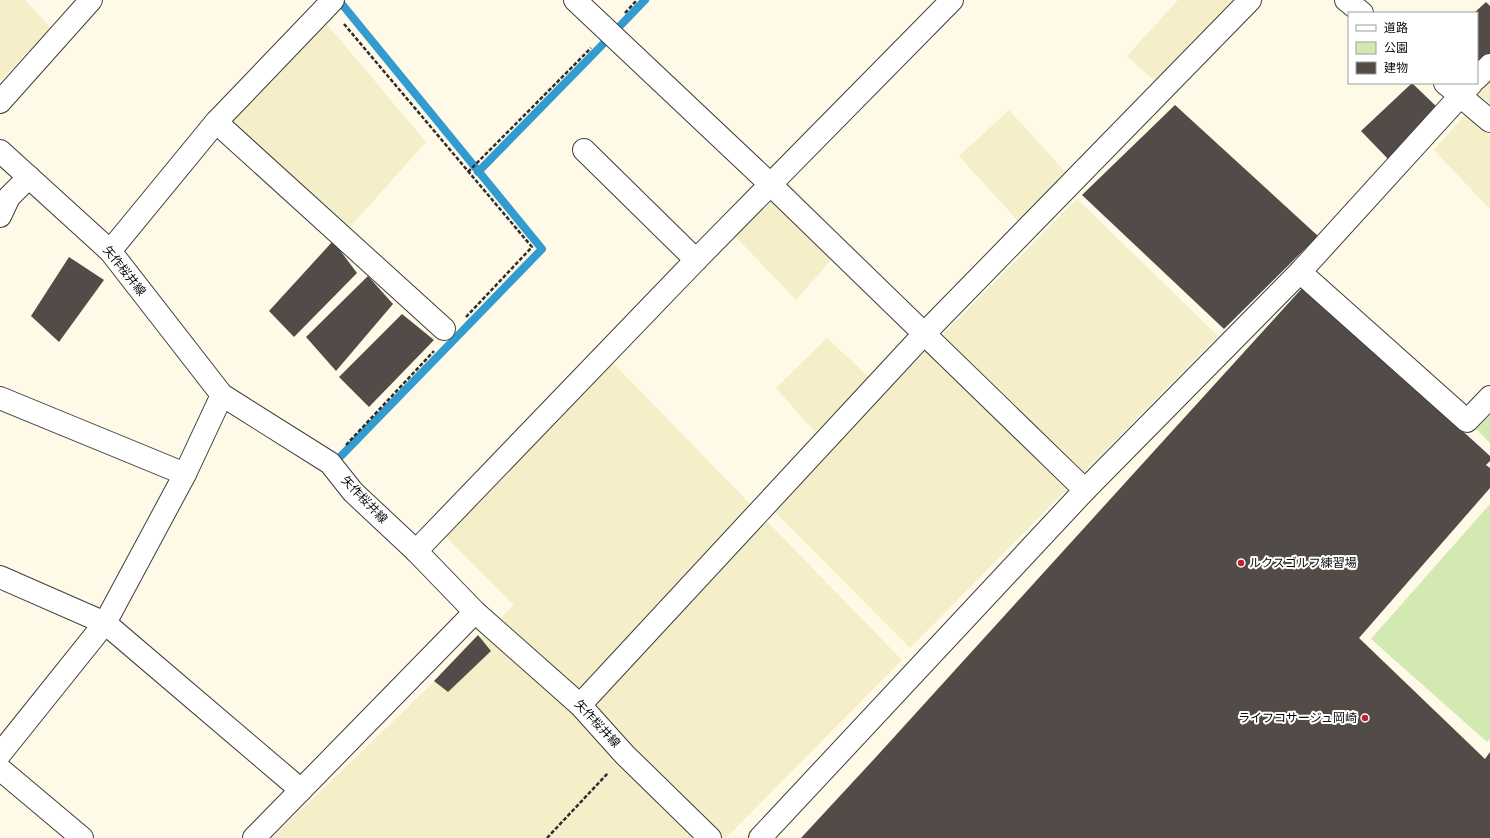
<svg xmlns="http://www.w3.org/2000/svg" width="1490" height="838" viewBox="0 0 1490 838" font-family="Spectral,'Noto Sans JP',serif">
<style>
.farmland{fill:#f4eec9}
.green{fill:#d2e9b2}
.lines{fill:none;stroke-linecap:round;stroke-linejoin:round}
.stream{stroke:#329bcf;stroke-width:8}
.building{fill:#534b47}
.minor-casing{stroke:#3e3e3e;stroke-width:24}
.tertiary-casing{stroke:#3e3e3e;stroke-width:24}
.path{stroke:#2d2d2d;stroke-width:2.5;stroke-dasharray:4 2;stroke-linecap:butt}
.minor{stroke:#fff;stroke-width:22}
.tertiary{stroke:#fff;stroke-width:22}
.poi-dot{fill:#bc2234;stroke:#fff;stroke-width:1.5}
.labels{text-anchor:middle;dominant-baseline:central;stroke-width:4;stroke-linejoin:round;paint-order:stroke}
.street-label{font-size:12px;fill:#0b0b0b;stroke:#fff}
.poi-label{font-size:12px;fill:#0b0b0b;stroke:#fff;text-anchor:start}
</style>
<rect width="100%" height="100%" fill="#fff9e8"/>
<g class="farmland">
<polygon points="0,0 25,0 51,28 0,81"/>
<polygon points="1178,0 1235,0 1156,82 1127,56"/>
<polygon points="325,22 426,142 350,227 232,122"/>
<polygon points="1490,80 1490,107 1476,95"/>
<polygon points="1009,110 1069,176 1019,222 959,156"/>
<polygon points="1466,114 1490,135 1490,209 1434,150"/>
<polygon points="789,183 846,243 796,300 735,236"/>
<polygon points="1077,199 1218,336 910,648 771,508"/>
<polygon points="827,338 871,379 815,432 776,388"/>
<polygon points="612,362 902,660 726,838 272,838 514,605 446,537"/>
</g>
<g class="green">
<polygon points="1490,414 1490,443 1476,429"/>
<polygon points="1490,504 1490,739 1487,742 1371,639"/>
</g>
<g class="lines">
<g class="stream">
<polyline points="616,30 645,0"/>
<polyline points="478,172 606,41"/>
<polyline points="341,456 542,249 341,3"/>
</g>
</g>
<g class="building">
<polygon points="1486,2 1490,6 1490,53 1480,64 1477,61 1477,13 1474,13"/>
<polygon points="1412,83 1439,109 1390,161 1361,131"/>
<polygon points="1175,105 1318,236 1224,329 1082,195"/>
<polygon points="333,241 357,273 294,337 269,311"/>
<polygon points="69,257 104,280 59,342 31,316"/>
<polygon points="368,276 393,304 336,371 306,337"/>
<polygon points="1304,286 1490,456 1490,461 1486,465 1490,468 1490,488 1359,638 1485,759 1490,752 1490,838 801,838 876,757"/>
<polygon points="402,314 434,340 369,407 339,377"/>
<polygon points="478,635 491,651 448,692 434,681"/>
</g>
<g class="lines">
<defs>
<g id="minor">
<polyline points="575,0 770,184 1085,490"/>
<polyline points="1477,78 1490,65"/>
<polyline points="0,102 91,0"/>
<polyline points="216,122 444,329"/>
<polyline points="584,150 696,260"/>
<polyline points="0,216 9,197 29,177"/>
<polyline points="110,251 216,122 333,0"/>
<polyline points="1300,272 1467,421 1490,397"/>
<polyline points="0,398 185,474"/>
<polyline points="416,551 696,260 952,0"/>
<polyline points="0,577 105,623 301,790"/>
<polyline points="580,705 924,334 1250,0"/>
<polyline points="0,754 105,623 185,474 222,395"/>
<polyline points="0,769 82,838"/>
<polyline points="254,838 475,612"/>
<polyline points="760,838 1085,490 1300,272 1472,83"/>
</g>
<g id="tertiary">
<polyline points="1346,0 1362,13"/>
<polyline points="1445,83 1490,121"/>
<polyline points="0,151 110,251 222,395 330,463 353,492 416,551 475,612 580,705 625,755 710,838"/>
</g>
</defs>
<use href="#minor" class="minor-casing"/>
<use href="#tertiary" class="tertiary-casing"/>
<g class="path">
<polyline points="625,13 637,0"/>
<polyline points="344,24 532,247 466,317"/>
<polyline points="468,172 591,48"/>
<polyline points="346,445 434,351"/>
<polyline points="547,838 608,773"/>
</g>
<use href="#minor" class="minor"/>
<use href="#tertiary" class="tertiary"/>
</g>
<g class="poi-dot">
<circle cx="1241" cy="563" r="4"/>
<circle cx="1365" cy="718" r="4"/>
</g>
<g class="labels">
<g class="street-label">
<text transform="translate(124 271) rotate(51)">矢作桜井線</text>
<text transform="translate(364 500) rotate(46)">矢作桜井線</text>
<text transform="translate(597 724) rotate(47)">矢作桜井線</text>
</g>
<g class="poi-label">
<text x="1249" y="563">ルクスゴルフ練習場</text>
<text x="1357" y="718" text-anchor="end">ライフコサージュ岡崎</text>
</g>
</g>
<rect x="1348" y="12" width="130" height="72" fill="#ffffff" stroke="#9d9d9d"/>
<rect x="1356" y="25" width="20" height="6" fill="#ffffff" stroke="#9d9d9d"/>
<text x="1384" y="32" font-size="12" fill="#0b0b0b">道路</text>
<rect x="1356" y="42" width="20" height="12" fill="#d2e9b2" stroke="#9d9d9d"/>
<text x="1384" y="52" font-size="12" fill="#0b0b0b">公園</text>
<rect x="1356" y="62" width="20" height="12" fill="#534b47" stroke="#9d9d9d"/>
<text x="1384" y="72" font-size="12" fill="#0b0b0b">建物</text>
</svg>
